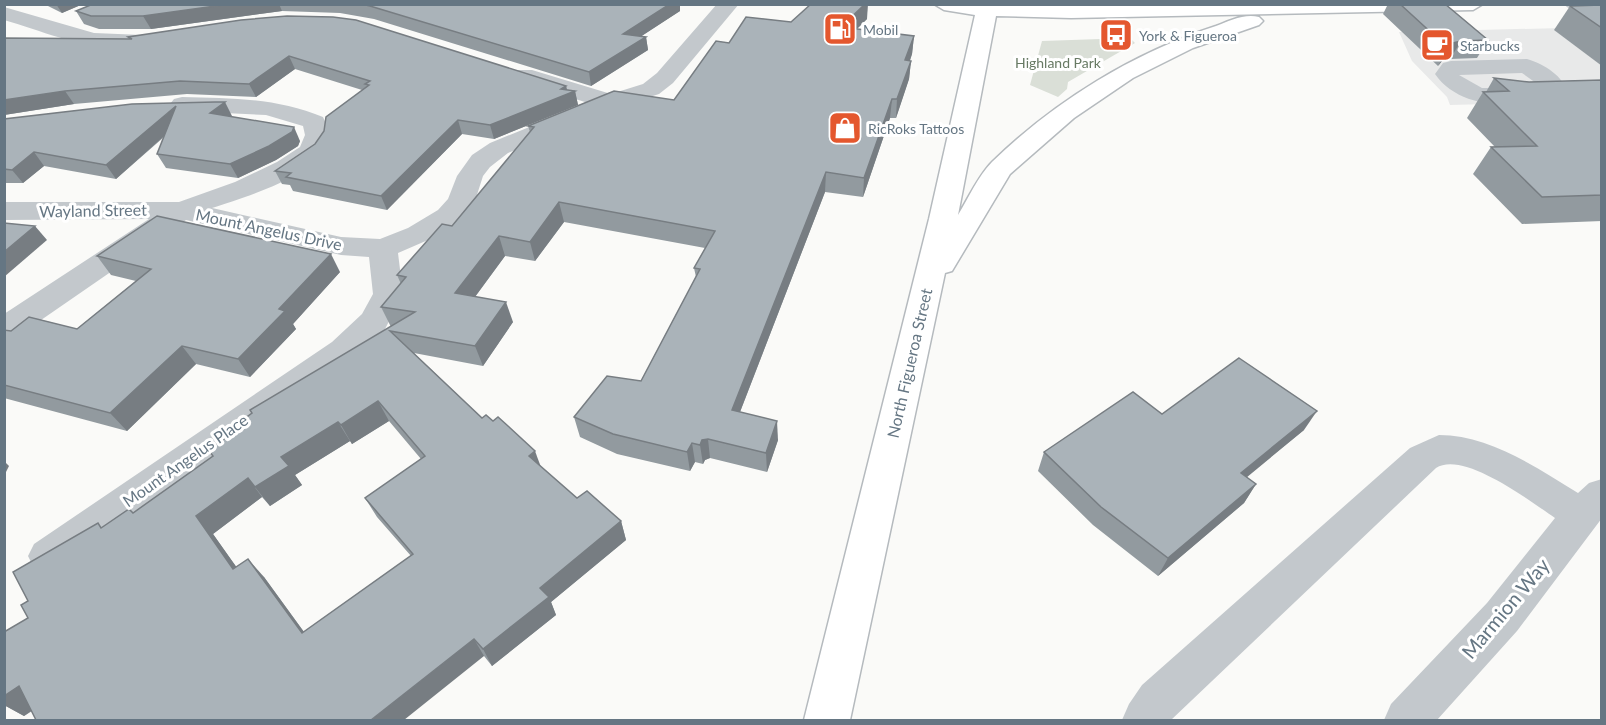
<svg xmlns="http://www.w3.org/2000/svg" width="1606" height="725" viewBox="0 0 1606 725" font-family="Lato,sans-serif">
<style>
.built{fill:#e8e9e9}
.green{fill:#dadfd7}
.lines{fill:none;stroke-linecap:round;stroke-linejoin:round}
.major-casing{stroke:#b5babe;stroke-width:3}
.minor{fill:#c3c8cc;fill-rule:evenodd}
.major{fill:#fff;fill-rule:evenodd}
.wall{fill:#929a9f;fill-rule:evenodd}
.shaded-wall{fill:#777d82}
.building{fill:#aab3b9;stroke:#777d82;stroke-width:1.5;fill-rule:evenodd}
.labels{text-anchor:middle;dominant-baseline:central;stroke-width:6;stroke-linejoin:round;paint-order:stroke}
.far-poi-label{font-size:14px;fill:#657683;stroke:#fff;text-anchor:start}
.far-park-label{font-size:14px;fill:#687a64;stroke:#fff}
.street-label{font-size:16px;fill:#657683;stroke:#fff}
.near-street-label{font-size:20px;fill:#657683;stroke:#fff}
</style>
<rect width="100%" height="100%" fill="#fafaf8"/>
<polygon class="built" points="1601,27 1601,101 1450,105 1447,97 1412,61 1399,32"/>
<polygon class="green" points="1130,38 1135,43 1068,82 1067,89 1058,97 1030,85 1042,41"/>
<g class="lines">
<defs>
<path id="major" d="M934,4H1483L1473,10L1071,18L996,16L958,215C968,199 978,176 992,162C1055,101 1133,53 1216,26C1229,21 1245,13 1259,17L1263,21L1259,25L1193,48L1133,78L1074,118L1010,174L952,271L945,273L850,720H804L929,219L975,15L944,10Z"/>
</defs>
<use href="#major" class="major-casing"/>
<g class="minor">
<path d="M717,4H739L673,83L659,94L619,107L508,153L490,167L483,176L475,201L458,222L428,240L398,253L403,294L385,329L356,358L62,568L48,573L34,568L28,556L34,544L332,342L362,314L373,294L369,257L341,255L186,220L15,338L4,341V314L149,219L4,220V202H179L235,182L277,162L300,147L305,135L303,126L266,115L182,111L174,109L170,104L174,99L182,97C231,98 277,98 323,117L331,135C328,142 326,151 320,156C296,182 245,197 212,208L341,237L380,239L408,228L438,210L448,199L457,176L472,155L490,143L588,103L516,80L513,75L516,70H532L611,94L643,84L657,73Z"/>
<polygon points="1563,4 1587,4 1602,14 1602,30 1595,28"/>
<path d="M4,7L94,33L142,35L145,40L142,45C97,56 47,32 4,20Z"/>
<path d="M1527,59C1544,64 1564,76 1568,94L1564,99C1524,109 1461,112 1435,74L1443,63L1451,61ZM1522,73L1543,88H1482L1459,75Z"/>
<path d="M1439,435C1489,435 1536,467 1578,493L1589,483L1602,479V518L1517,631L1437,720H1384L1391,704L1487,603L1555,518C1530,501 1463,450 1436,468L1171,720H1122L1129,704L1142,685L1410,448Z"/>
</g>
<use href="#major" class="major"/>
</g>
<g class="wall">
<polygon points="44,4 83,4 62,13"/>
<polygon points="93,4 682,4 680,6 680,11 641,36 646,37 648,50 591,86 374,19 340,13 282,11 151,29 99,29 84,24 76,11"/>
<polygon points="1388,4 1445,4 1488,40 1477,58 1450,59 1442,61 1438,66 1383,14"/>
<polygon points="1602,5 1602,66 1554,30 1570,6"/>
<path d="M867,19L857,29L914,36L912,54L910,61H911L909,79L896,118H890L863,197L825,192L740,412L778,440L767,472L710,458L705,460L703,464L695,462L690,471L617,454L580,437L574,417L641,381L696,277L694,268L705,248L564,222L535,261L505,256L475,297L513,322L483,366L414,353L482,418L540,466L577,498L621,521L626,540L551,602L556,615L492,666L484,656L32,711L24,716L4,705V632L28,618V601L102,528L133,513L213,456L232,434L391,327L381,307L401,284L397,275L452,226L530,132L528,126L674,100L729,43L791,22ZM389,421L421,459L365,498L377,517L411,556L304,632L264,577L236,567L213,534L262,497L270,506L302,485L295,475L350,441L352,444Z"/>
<polygon points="128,37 566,86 567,90 575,91 578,105 494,139 462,134 387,210 293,191 290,185 282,184 275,171 315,144 362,90 295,69 256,97 187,94 74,104 4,115 4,38 130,39"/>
<polygon points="1494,78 1529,82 1602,80 1602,221 1522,224 1473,174 1491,147 1495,147 1467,118 1483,92 1486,92"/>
<polygon points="232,116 231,117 300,141 298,146 276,160 238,178 166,168 157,154 164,137 116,179 44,166 23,183 4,183 4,119"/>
<polygon points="97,256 340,272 293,324 296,329 250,377 196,364 127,431 4,398 4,330 11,331 77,329 136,281 111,275"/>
<polygon points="1162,414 1304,430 1246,477 1256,484 1244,503 1158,576 1093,525 1038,471 1044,452"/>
</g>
<g class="shaded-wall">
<polygon points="56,4 83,4 62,13"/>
<polygon points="230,4 279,4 282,11 151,29 143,16"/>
<polygon points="670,4 682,4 680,6 680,11 625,47 623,34"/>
<polygon points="865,4 868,4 867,19 840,45 841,27"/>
<polygon points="914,36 912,54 903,79 905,60"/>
<polygon points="646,37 648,50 591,86 589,72"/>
<polygon points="1461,41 1450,59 1442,61 1438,66 1448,48 1453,43"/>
<polygon points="289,56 295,69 256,97 249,84"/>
<polygon points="911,61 909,79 896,118 897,99"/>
<polygon points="566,86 568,94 575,91 578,105 494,139 490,125"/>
<polygon points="65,91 74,104 4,115 4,100"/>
<polygon points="892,99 890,118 863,197 864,178"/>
<polygon points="225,102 232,116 217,127 210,113"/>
<polygon points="176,106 183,119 116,179 106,165"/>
<polygon points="458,120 462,134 387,210 381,196"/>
<polygon points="294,127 300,141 298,146 276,160 238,178 230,164"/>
<polygon points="34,152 44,166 23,183 12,170"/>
<polygon points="826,172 825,192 733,430 732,410"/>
<polygon points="559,202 564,222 535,261 530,242"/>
<polygon points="35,226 47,240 4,277 4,252"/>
<polygon points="499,236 505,256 463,313 455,293"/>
<polygon points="331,254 340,272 293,324 296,329 250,377 238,359 279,309"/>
<polygon points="506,302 513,322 483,366 475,346"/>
<polygon points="182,346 196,364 127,431 110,413"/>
<polygon points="378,401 389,421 352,444 341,425"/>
<polygon points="1317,411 1304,430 1229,492 1241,473"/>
<polygon points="777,421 778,440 767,472 766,453"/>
<polygon points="338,422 350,441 295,475 302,485 270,506 255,487 281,457"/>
<polygon points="708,439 710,458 705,460 703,464 700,445 702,440"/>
<polygon points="692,443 695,462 690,471 687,452"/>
<polygon points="535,451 542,470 529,456"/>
<polygon points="4,461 9,466 4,476"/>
<polygon points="248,478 262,497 213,534 250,586 233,569 196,516"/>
<polygon points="1256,484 1244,503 1158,576 1168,558"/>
<polygon points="621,521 626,540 551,602 556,615 492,666 483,649 540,588"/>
<polygon points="248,559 264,577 317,650 302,633"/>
<polygon points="474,639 484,656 404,720 371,720"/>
<polygon points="19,686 44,702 24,716 4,705 4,696"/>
</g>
<g class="building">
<polygon points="93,4 230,4 143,16 91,16 76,11"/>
<polygon points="361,4 670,4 623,34 646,37 589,72 370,6"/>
<path d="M811,4H865L841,27L914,36L905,60L911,61L897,99H892L864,178L826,172L732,410L777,421L766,453L708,439L702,440L700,445L692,443L687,452L613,434L574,417L607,376L641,381L700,269L694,268L715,231L559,202L530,242L499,236L455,293L506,302L475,346L390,331L482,418L486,415L493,421L498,417L508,426L535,451L529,456L577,498L587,491L621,521L540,588L549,597L483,649L474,639L371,720H36L19,686L4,696V632L28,618L21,605L28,601L13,572L98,523L101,528L129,509L133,513L213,456L208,449L232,434L229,430L252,413L250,410L415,312L381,307L406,277L397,275L442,224L452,226L534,127L528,126L614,91L674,100L716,41L729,43L746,17L791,22ZM378,401L425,456L365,498L413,554L302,633L248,559L233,569L196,516L248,478L255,487L289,466L281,457L338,422L341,425Z"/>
<polygon points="1400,4 1445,4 1488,40 1461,41 1453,43 1448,48"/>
<polygon points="1602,5 1602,28 1570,6"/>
<polygon points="287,16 333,17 356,20 566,86 561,89 575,91 490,125 458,120 381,196 286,177 291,173 275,171 315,144 324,131 326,117 369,85 365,84 370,81 289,56 249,84 180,81 65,91 4,100 4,38 132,39 128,37 241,20"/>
<polygon points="1494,78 1529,82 1602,80 1602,195 1542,197 1491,147 1537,146 1483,92 1509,91"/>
<polygon points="215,102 225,102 210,113 294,127 292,132 269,146 230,164 157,154 176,106 106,165 34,152 12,170 4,169 4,119 132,104"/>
<polygon points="157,216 331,254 279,309 285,311 238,359 182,346 110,413 4,385 4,330 11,331 29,317 77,329 151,269 97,256"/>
<polygon points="4,223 35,226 4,252"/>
<polygon points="1239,358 1317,411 1241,473 1256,484 1168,558 1101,507 1044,452 1133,392 1162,414"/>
</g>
<defs>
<symbol id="fuel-square" viewBox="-11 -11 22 22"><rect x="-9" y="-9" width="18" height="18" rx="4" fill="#e4572e" stroke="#fff"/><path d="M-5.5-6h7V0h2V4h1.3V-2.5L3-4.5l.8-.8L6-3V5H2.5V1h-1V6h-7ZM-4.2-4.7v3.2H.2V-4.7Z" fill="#fff"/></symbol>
<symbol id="bus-square" viewBox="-11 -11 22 22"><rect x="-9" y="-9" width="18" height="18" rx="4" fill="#e4572e" stroke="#fff"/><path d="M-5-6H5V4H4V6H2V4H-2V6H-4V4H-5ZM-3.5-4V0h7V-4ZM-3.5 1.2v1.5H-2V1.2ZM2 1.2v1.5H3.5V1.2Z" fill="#fff"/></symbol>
<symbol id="cafe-square" viewBox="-11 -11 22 22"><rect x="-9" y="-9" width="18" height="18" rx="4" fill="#e4572e" stroke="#fff"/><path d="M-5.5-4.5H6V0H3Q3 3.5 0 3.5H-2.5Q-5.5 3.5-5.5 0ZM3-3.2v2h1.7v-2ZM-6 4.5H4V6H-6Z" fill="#fff"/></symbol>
<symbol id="shop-square" viewBox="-11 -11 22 22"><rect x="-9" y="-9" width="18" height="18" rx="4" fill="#e4572e" stroke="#fff"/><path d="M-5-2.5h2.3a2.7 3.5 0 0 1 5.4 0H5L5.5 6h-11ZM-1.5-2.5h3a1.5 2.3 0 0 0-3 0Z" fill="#fff"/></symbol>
</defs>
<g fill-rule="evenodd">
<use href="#fuel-square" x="821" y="10" width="38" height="38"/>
<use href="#bus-square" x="1097" y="16" width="38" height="38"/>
<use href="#cafe-square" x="1418" y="26" width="38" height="38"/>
<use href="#shop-square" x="826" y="109" width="38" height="38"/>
</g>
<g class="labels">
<g class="far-poi-label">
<text x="863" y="29">Mobil</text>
<text x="1139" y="35">York &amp; Figueroa</text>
<text x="1460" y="45">Starbucks</text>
<text x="868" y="128">RicRoks Tattoos</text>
</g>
<g class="far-park-label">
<text x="1058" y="62">Highland Park</text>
</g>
<g class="street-label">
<text transform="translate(93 210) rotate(-1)">Wayland Street</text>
<text transform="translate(269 229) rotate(12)">Mount Angelus Drive</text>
<text transform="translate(909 363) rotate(-77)">North Figueroa Street</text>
<text transform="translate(185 460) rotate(-35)">Mount Angelus Place</text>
</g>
<g class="near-street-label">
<text transform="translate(1505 608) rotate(-50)">Marmion Way</text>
</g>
</g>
<rect width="1606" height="725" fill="none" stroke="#657683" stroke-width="12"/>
</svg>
